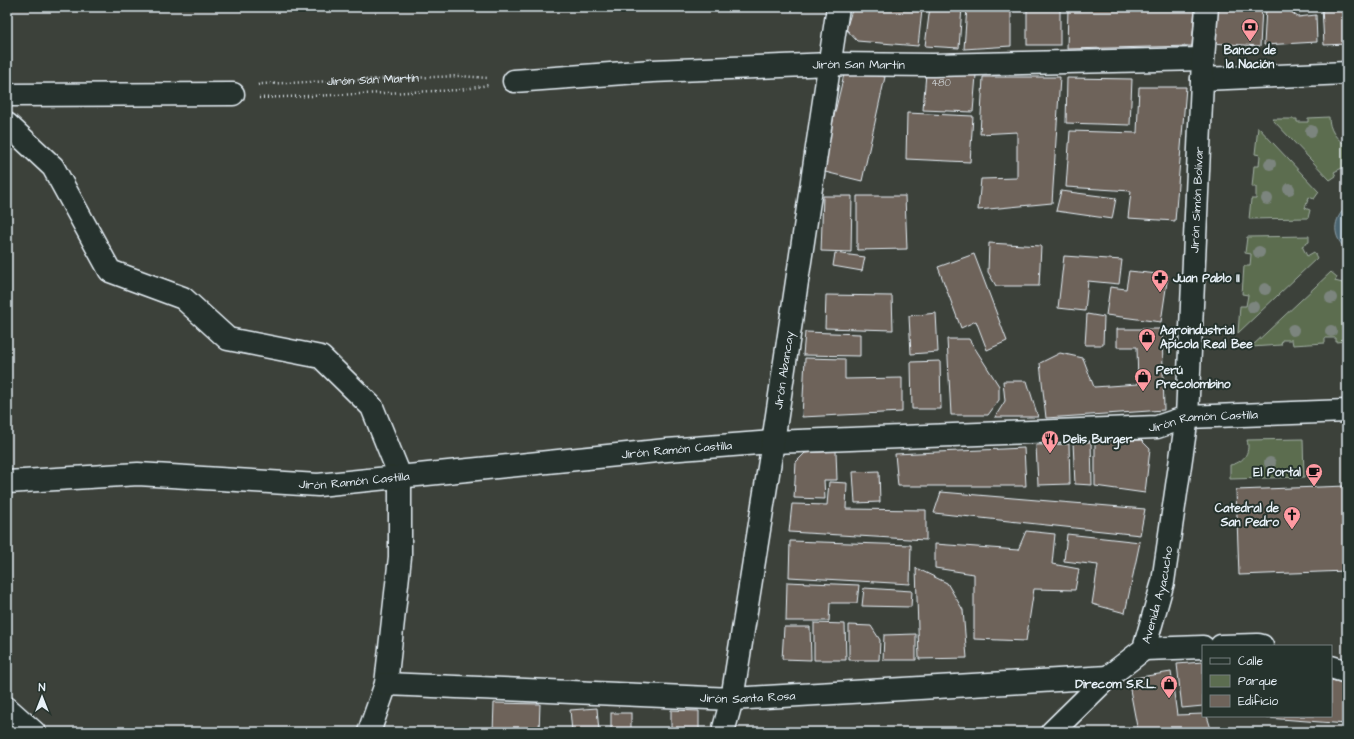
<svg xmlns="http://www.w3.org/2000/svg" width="1354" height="739" viewBox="0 0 1354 739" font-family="'Architects Daughter',sans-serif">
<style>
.green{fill:#5c6d50;stroke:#a2afa4}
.water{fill:#4c6571;stroke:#8a9da7}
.building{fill:#6e635a;stroke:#e8f1f8}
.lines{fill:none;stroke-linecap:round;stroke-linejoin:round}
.minor-casing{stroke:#e8f1f8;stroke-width:25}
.path{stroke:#e8f1f8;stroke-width:2.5;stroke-dasharray:1 3;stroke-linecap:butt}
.minor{stroke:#26332d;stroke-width:22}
.tree{fill:#7c857e}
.labels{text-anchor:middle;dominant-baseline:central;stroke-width:4;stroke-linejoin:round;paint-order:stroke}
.number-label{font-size:10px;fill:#caced0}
.poi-label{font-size:12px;font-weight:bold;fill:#e8f1f8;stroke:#26332d;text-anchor:start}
.street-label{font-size:12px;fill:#e8f1f8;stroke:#26332d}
</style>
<rect width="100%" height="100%" fill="#3c413a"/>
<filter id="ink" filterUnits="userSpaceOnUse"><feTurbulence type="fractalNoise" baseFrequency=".025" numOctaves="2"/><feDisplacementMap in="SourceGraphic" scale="8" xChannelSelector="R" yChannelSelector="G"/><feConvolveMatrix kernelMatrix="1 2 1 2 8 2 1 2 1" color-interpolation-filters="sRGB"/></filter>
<g filter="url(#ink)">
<g class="green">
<path d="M1329,117C1329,129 1336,140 1347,145V170L1344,167L1334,172L1336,176L1330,180L1272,119H1297V122H1308V118Z"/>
<polygon points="1258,127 1319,192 1314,199 1309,197 1305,208 1310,210 1308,218 1249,219 1251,199 1256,199 1256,187 1252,187 1254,166 1259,166 1260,155 1255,154"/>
<polygon points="1309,236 1309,242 1302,246 1307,256 1314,252 1317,258 1238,333 1240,306 1246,306 1248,295 1242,294 1244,266 1250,266 1251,254 1245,253 1247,237"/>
<polygon points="1331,272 1337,277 1335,281 1346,284 1347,281 1347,341 1336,342 1336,338 1325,338 1325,343 1293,345 1292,340 1282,340 1281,345 1251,347"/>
<path d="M1303,439L1304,477L1230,479V465C1242,463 1251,454 1247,440Z"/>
</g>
<path class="water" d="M1347,206V250C1332,237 1332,220 1347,206Z"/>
<g class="building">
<polygon points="853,7 894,7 894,9 922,10 918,46 857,41 846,29"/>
<polygon points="930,7 962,7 959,48 925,46"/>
<polygon points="967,7 1011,7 1011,46 964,49"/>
<rect x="1027" y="7" width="33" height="38"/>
<polygon points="1068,7 1195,7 1192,46 1067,49"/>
<polygon points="1212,7 1262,7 1260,46 1211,43"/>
<polygon points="1266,7 1284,7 1298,17 1316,15 1317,42 1264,45"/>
<polygon points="1291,7 1314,7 1314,10 1298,12"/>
<polygon points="1322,7 1347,7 1347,44 1324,45"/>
<polygon points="845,70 885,77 862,181 821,171"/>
<polygon points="926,73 976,75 973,112 923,110"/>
<polygon points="983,77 1060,77 1052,203 978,210 981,179 1017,178 1017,132 980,134"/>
<polygon points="1067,78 1132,79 1130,125 1066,123"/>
<polygon points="1139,87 1186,87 1175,221 1128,218 1131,191 1066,187 1070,131 1137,133"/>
<polygon points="907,113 973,116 970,162 906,159"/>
<polygon points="1061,191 1116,198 1112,219 1056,211"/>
<polygon points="823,196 852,196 851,252 821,251"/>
<polygon points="857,196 905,196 907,249 857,250"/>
<polygon points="989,243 1041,246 1039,286 996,286 988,272"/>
<polygon points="835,253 865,257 862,271 833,266"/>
<polygon points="974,254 1007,341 987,350 976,321 961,328 938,267"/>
<polygon points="1064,256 1122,260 1119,284 1088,281 1085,311 1058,308"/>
<polygon points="1129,271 1168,275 1161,322 1106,315 1110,287 1126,289"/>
<polygon points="826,295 892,296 893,330 825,328"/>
<polygon points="936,313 938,352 911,354 909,316"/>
<polygon points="1087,314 1104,317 1103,345 1085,345"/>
<polygon points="1117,329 1162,329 1164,410 1046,418 1040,363 1060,353 1083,358 1094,387 1138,384 1137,347 1117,347"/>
<polygon points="805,332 860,334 860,356 803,355"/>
<polygon points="947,339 969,339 999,386 999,400 988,415 951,415"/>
<polygon points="805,358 845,359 845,379 902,378 902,412 802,417"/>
<polygon points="940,361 941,409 912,409 911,362"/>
<polygon points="1003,381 1027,381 1038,417 995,417 1005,401"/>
<polygon points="1141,440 1150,449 1145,493 1095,486 1095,442"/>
<polygon points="1073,442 1091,442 1092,485 1075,484"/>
<polygon points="1069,444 1070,484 1038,485 1036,445"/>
<polygon points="1024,448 1026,486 898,486 895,454"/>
<polygon points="836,451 837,480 824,480 825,499 794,498 796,462 805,453"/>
<polygon points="879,471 880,502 855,503 853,472"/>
<polygon points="829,482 847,483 846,509 926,510 926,540 789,532 792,504 827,505"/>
<polygon points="1347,486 1347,571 1239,575 1236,490"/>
<polygon points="941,492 1145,509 1140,535 934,513"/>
<polygon points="1026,531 1055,534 1052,564 1079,569 1075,590 1034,589 1026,641 974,639 974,574 935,568 935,544 1018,550"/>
<polygon points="1067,534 1140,542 1125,613 1092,604 1098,565 1064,561"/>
<polygon points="790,541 911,545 910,584 789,577"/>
<polygon points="916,568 947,583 963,610 967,658 919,659"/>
<polygon points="787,582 859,585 857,603 830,603 829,621 786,621"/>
<polygon points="864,588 912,591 911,607 862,606"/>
<polygon points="814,623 845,624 846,660 814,660"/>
<polygon points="849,625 871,626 880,640 879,660 849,660"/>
<polygon points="784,627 810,627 811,660 782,659"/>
<polygon points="916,634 916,660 883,660 884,635"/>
<polygon points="1203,662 1203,706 1182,708 1177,664"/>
<polygon points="1171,672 1177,715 1203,714 1203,716 1207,716 1212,732 1138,732 1128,679"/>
<polygon points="1331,680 1347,684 1347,724 1267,718 1267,716 1331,716"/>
<polygon points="494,703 540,704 539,732 493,732"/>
<polygon points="597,708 599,732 572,732 570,710"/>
<polygon points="671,710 699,711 699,732 671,732"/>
<rect x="611" y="713" width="20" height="19"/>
</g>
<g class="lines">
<defs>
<g id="minor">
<polyline points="1202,79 1347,73"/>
<path id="s2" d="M514,81L652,71L831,64L933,65L1203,59"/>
<polyline points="7,95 233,94"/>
<polyline points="7,124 53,167 110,271 183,298 228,339 321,357 372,407 400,476 400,557 386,684 369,732"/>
<path id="s3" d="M7,482L138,474L318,485L667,450L773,442L1157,427L1187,417L1347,411"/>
<polyline points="1221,646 1258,645 1262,646"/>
<polyline points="1144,649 1203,647"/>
<polyline points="1331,667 1347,672"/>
<path id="s4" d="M386,684L732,699L1108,677"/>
<polyline points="7,708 34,732"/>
<path id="s5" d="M723,732L732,699L773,442L838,7"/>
<path id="s6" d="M1052,732L1108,677L1144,649L1163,582L1187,417L1203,59L1207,7"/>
</g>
</defs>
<use href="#minor" class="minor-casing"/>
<g class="path">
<path id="s1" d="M258,85L261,84L459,76L488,78"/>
<polyline points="259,98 460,90 488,85"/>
</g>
<use href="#minor" class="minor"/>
</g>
<g class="tree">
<circle cx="1311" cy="131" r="6"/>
<circle cx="1270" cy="164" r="6"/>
<circle cx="1289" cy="189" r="6"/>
<circle cx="1267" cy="199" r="6"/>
<circle cx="1259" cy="252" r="6"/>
<circle cx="1265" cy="289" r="6"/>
<circle cx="1331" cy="298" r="6"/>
<circle cx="1253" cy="307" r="6"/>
<circle cx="1293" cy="330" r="6"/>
<circle cx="1331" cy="331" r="6"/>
<circle cx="1270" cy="463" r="6"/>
</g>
</g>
<defs>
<symbol id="bank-pin" viewBox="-11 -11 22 30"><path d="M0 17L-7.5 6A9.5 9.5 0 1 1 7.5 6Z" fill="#ff9aa2" stroke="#26332d"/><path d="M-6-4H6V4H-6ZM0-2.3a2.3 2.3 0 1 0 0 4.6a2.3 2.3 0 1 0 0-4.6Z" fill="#111"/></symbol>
<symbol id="pharmacy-pin" viewBox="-11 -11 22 30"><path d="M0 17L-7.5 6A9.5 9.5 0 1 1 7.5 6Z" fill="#ff9aa2" stroke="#26332d"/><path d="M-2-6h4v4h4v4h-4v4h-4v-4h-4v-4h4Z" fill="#111"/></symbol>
<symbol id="shop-pin" viewBox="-11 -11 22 30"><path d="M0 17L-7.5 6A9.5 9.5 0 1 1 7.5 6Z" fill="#ff9aa2" stroke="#26332d"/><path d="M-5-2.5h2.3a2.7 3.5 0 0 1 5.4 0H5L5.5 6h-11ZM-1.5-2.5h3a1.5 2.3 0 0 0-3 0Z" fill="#111"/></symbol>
<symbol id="restaurant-pin" viewBox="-11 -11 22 30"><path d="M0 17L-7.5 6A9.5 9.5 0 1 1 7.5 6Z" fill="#ff9aa2" stroke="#26332d"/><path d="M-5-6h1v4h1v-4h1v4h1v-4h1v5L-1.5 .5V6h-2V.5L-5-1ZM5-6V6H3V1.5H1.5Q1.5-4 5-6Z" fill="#111"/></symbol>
<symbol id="cafe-pin" viewBox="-11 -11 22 30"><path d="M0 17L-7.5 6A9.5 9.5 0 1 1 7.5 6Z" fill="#ff9aa2" stroke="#26332d"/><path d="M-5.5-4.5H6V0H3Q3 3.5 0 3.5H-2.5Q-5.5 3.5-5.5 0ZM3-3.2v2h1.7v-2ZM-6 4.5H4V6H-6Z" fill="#111"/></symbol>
<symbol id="church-pin" viewBox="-11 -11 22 30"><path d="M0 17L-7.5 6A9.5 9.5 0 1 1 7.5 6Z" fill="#ff9aa2" stroke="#26332d"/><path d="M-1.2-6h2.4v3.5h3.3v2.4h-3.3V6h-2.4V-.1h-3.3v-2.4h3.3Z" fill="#111"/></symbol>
</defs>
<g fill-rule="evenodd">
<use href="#bank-pin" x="1240" y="17" width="20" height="27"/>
<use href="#pharmacy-pin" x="1150" y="268" width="20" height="27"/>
<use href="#shop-pin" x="1137" y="327" width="20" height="27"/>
<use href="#shop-pin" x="1133" y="367" width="20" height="27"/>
<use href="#restaurant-pin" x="1040" y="429" width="20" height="27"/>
<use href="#cafe-pin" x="1304" y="462" width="20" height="27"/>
<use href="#church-pin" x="1282" y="505" width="20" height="27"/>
<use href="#shop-pin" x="1159" y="674" width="20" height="27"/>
</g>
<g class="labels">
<g class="number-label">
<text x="941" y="83">480</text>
</g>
<g class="poi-label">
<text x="1250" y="50" text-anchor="middle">Banco de<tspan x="1250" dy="14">la Nación</tspan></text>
<text x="1173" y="278">Juan Pablo II</text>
<text x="1160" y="330">Agroindustrial<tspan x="1160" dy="14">Apícola Real Bee</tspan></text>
<text x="1156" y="370">Perú<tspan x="1156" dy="14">Precolombino</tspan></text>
<text x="1063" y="439">Delis Burger</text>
<text x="1301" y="472" text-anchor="end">El Portal</text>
<text x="1279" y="508" text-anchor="end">Catedral de<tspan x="1279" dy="14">San Pedro</tspan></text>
<text x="1156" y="684" text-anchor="end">Direcom S.R.L.</text>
</g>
<g class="street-label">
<text stroke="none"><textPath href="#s2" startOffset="345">Jirón San Martín</textPath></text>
<text stroke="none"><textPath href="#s1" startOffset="115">Jirón San Martín</textPath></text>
<text stroke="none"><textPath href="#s6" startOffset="578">Jirón Simón Bolívar</textPath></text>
<text stroke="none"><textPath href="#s5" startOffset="367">Jirón Abancay</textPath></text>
<text stroke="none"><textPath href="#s3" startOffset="1200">Jirón Ramón Castilla</textPath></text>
<text stroke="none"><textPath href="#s3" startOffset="672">Jirón Ramón Castilla</textPath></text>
<text stroke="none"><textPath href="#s3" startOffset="348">Jirón Ramón Castilla</textPath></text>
<text stroke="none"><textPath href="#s6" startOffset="180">Avenida Ayacucho</textPath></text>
<text stroke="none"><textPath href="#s4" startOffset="362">Jirón Santa Rosa</textPath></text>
</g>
</g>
<rect width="1354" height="739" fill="none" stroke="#26332d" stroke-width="24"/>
<rect x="12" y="12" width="1330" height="715" fill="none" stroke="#e8f1f8" stroke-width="1.5" filter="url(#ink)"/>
<rect x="1202" y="645" width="130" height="72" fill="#26332d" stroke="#747f7e"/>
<rect x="1210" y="658" width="20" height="6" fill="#26332d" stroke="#747f7e"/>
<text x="1238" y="665" font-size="12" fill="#e8f1f8">Calle</text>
<rect x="1210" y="675" width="20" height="12" fill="#5c6d50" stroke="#747f7e"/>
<text x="1238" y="685" font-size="12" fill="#e8f1f8">Parque</text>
<rect x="1210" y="695" width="20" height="12" fill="#6e635a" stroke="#747f7e"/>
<text x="1238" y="705" font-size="12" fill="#e8f1f8">Edificio</text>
<g transform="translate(42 697)" stroke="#26332d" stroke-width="3" paint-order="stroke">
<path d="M0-3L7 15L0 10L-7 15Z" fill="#e8f1f8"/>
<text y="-6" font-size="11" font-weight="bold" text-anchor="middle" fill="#e8f1f8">N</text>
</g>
</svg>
